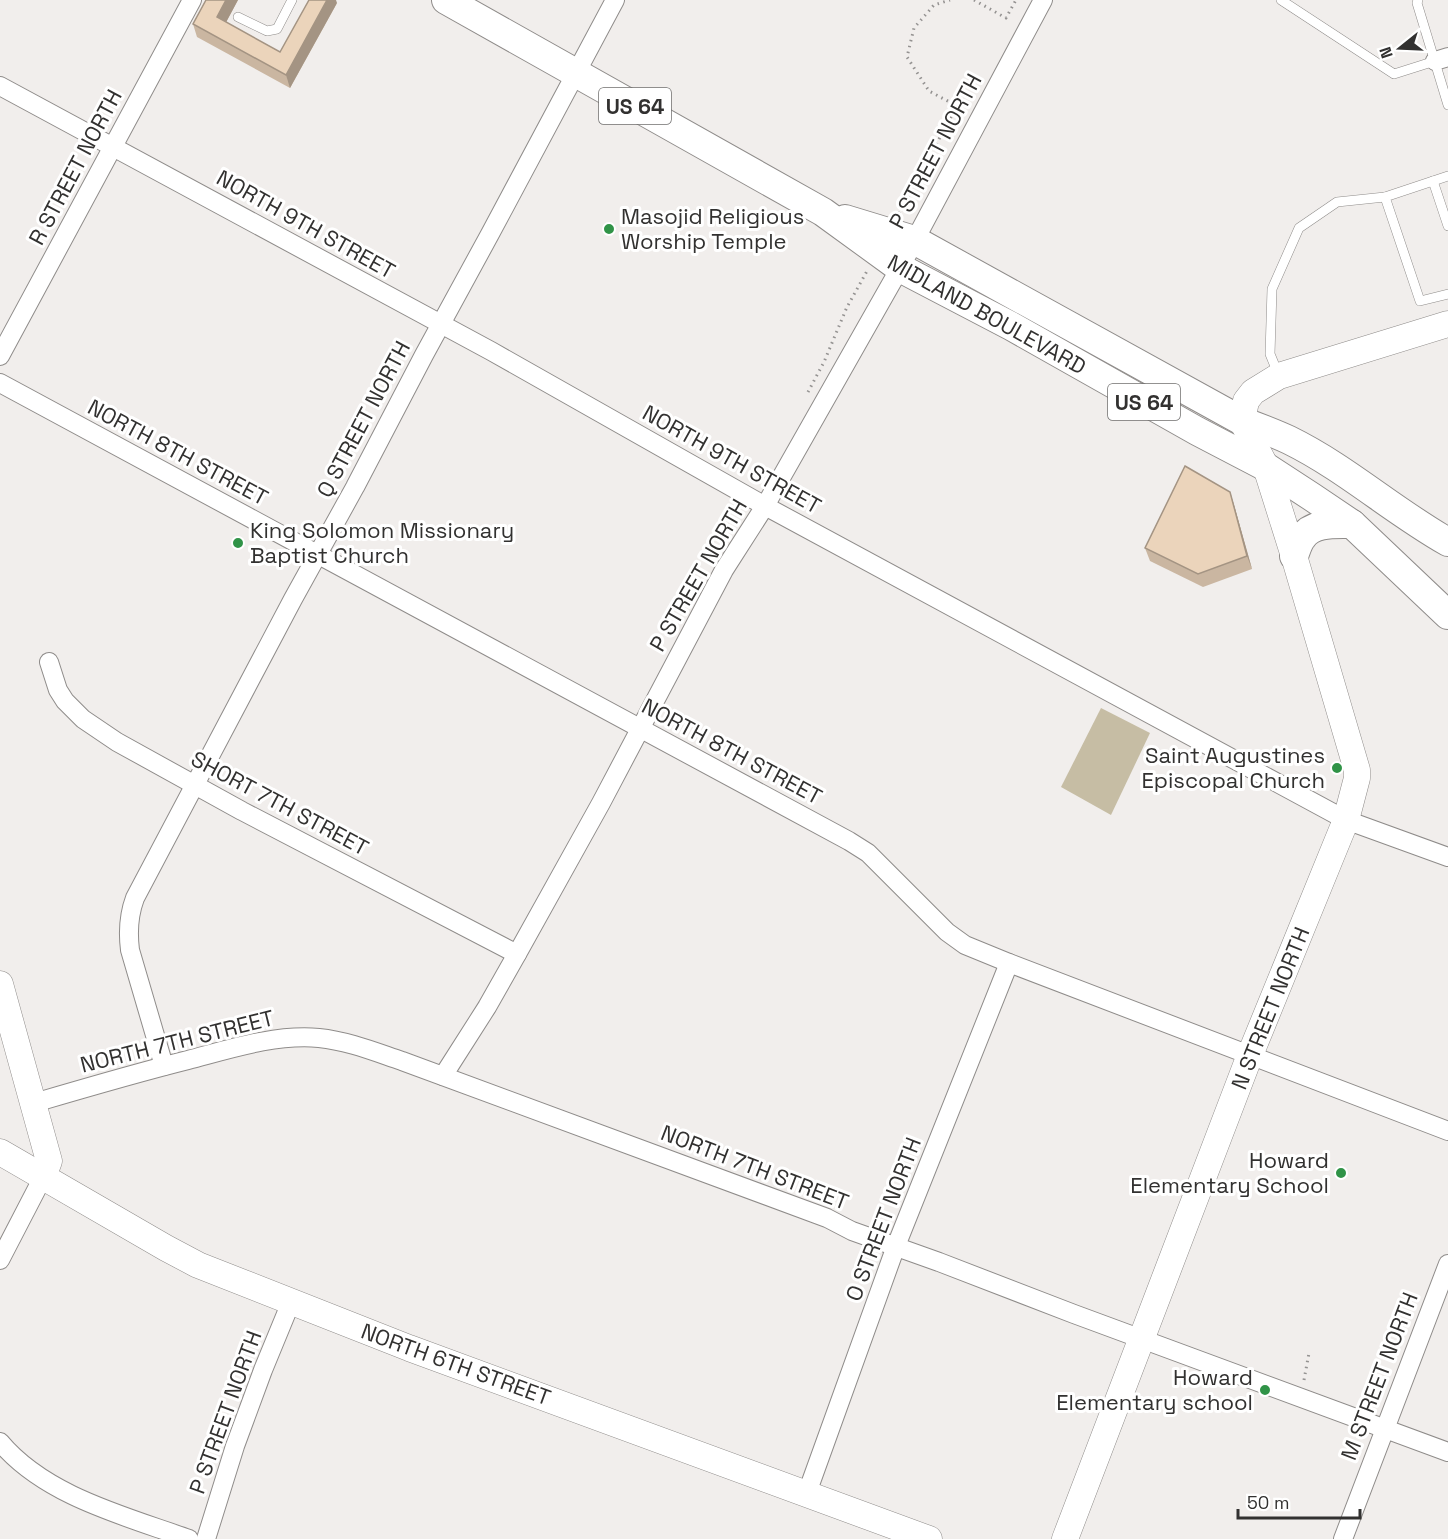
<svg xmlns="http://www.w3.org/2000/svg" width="1448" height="1539" viewBox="0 0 1448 1539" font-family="'Space Grotesk',sans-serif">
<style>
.green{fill:#c6bda4}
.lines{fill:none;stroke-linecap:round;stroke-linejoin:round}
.lane-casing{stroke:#8f8c8a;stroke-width:10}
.street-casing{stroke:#8f8c8a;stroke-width:20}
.secondary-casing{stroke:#8f8c8a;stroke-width:27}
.primary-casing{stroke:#8f8c8a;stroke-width:30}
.path{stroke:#949291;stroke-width:3;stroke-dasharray:1.5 4.5;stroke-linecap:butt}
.lane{stroke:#fff;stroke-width:9}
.street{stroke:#fff;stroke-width:18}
.secondary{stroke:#fff;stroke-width:26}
.primary{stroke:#fff;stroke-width:28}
.wall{fill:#cab6a1}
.shaded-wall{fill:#a49483}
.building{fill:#ebd4bb;stroke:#a49483;stroke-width:1.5}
.poi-dot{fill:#309347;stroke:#fff;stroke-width:2}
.labels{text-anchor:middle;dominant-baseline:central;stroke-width:6;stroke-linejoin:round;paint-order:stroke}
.shield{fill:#fff;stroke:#706f6e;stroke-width:1.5}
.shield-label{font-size:21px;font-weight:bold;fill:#323130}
.street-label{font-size:22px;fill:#323130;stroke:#fff}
.poi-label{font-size:22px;fill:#323130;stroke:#fff;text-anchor:end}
</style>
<rect width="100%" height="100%" fill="#f1eeec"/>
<polygon class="green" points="1101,708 1150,733 1111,815 1061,787"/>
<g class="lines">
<defs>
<g id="lane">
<polyline points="1281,0 1394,74 1435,61"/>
<polyline points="1418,0 1417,3 1448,105"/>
<polyline points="238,17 267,31 277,29 292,0"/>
<polyline points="1448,176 1385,197 1420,301 1448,294"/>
<polyline points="1433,181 1448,226"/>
<polyline points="1279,376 1270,354 1272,289 1299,228 1337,202 1385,197"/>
</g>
<g id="street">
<polyline points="1435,61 1448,57"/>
<polyline points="0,86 491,351 765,506 1346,820 1448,857"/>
<polyline points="0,356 192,0"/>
<polyline points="0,383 849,841 868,853 947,932 965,945 1009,963 1448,1131"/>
<polyline points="49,662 58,690 65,701 83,719 117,742 242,811 517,954"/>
<path d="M164,1066L130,950C128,934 129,914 135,898L293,599L355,487L424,355L490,234L615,0"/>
<polyline points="443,1076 487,1007 517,954 601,803 724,570 765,506 900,268 1043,0"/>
<path d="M34,1103C85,1088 136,1073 188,1060C230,1049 275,1034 319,1038C348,1041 375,1052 402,1061L827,1218L852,1231L939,1262L1074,1314L1448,1452"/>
<polyline points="0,1260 43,1177"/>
<path d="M0,1442C45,1496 125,1516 189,1539"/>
<polyline points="807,1493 896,1246 1009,963"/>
<polyline points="206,1539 235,1446 263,1370 291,1302"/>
<polyline points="1343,1539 1448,1264"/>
</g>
<g id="secondary">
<polyline points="0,984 49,1161 43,1177"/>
<polyline points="0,1152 166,1248 198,1265 409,1348 929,1539"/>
<polyline points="1065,1539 1250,1055 1346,820 1357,778 1357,770 1294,556 1266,467 1242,421 1246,401 1253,392 1279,376 1448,324"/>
</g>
<g id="primary">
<polyline points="446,0 823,212 900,268 1011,326 1197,431 1266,467 1312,497 1352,524 1448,615"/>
<path d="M845,219L914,240L1242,421C1258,427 1274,433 1289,440C1346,468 1393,511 1448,542"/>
<path d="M1294,556C1296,551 1298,543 1302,538C1312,522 1335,524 1352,524"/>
</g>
</defs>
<use href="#lane" class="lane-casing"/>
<use href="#street" class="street-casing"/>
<use href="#secondary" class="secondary-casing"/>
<use href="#primary" class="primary-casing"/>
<g class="path">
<polyline points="974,0 1006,18 1016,0"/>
<polyline points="899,213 957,106 929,91 907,57 914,28 934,5 950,0"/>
<polyline points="808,392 824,362 847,307 867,271"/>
<polyline points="1304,1380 1309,1353"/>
</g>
<use href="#lane" class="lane"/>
<use href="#street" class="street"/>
<use href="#secondary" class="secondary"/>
<use href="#primary" class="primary"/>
</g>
<g class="wall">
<polygon points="206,0 238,0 226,22 280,52 337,3 290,88 197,37 193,24"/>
<polygon points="1230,492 1234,505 1252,569 1203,587 1150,561 1145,548"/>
</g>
<g class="shaded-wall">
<polygon points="226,0 238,0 222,30 217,17"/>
<polygon points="327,0 336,0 337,3 290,88 286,75"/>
<polygon points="1230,492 1234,505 1252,569 1247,556"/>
</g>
<g class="building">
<polygon points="206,0 226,0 217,17 280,52 309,0 327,0 286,75 193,24"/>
<polygon points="1185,466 1230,492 1247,556 1198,574 1145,548"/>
</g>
<g class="poi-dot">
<circle cx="609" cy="229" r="6"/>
<circle cx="238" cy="543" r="6"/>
<circle cx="1337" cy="768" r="6"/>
<circle cx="1341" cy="1173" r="6"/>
<circle cx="1265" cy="1390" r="6"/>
</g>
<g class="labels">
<g class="shield">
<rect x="599" y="88" width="72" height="36" rx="4.5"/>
<rect x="1108" y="384" width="72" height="36" rx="4.5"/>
</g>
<g class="shield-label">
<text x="635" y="106">US 64</text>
<text x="1144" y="402">US 64</text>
</g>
<g class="street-label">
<text transform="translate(935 151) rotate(-62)">P STREET NORTH</text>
<text transform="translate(75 167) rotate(-62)">R STREET NORTH</text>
<text transform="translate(306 224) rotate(29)">NORTH 9TH STREET</text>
<text transform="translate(987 314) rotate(29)">MIDLAND BOULEVARD</text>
<text transform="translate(363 419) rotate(-62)">Q STREET NORTH</text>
<text transform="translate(178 452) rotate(28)">NORTH 8TH STREET</text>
<text transform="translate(732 459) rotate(29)">NORTH 9TH STREET</text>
<text transform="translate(698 575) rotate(-60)">P STREET NORTH</text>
<text transform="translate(732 751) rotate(28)">NORTH 8TH STREET</text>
<text transform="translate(280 803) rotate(28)">SHORT 7TH STREET</text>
<text transform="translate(1270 1008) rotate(-68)">N STREET NORTH</text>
<text transform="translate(177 1041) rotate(-14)">NORTH 7TH STREET</text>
<text transform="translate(755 1167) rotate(21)">NORTH 7TH STREET</text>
<text transform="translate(883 1219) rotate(-69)">O STREET NORTH</text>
<text transform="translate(456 1364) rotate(20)">NORTH 6TH STREET</text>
<text transform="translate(1379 1376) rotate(-69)">M STREET NORTH</text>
<text transform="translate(225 1412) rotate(-70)">P STREET NORTH</text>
</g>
<g class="poi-label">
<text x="621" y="216" text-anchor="start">Masojid Religious<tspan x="621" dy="25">Worship Temple</tspan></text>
<text x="250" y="530" text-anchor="start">King Solomon Missionary<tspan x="250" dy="25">Baptist Church</tspan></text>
<text x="1325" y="755">Saint Augustines<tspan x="1325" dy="25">Episcopal Church</tspan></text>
<text x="1329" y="1160">Howard<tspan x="1329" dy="25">Elementary School</tspan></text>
<text x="1253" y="1377">Howard<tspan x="1253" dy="25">Elementary school</tspan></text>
</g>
</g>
<g transform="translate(1400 48) rotate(252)" stroke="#ffffff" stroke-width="4.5" paint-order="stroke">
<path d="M0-4.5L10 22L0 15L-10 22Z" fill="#323130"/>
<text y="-9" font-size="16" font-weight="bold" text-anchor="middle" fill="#323130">N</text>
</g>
<path d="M1238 1509v9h122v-9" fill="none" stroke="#323130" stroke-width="3"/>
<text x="1247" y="1509" font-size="18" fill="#323130" stroke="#ffffff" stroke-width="4.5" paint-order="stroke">50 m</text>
</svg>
